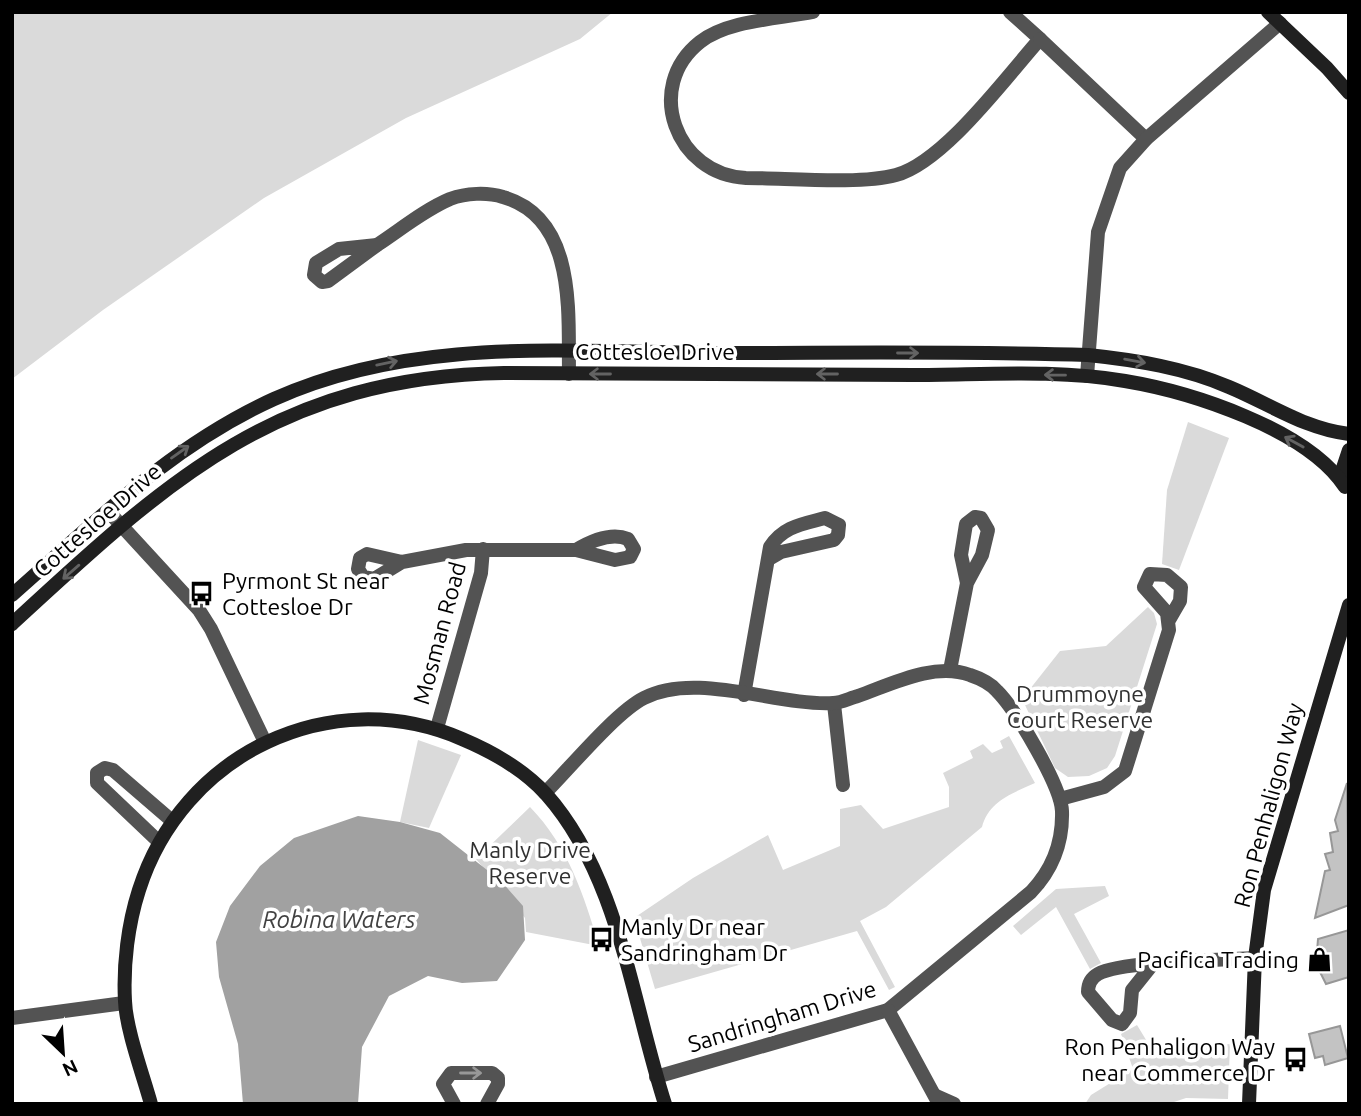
<svg xmlns="http://www.w3.org/2000/svg" width="1361" height="1116" viewBox="0 0 1361 1116" font-family="Ubuntu,sans-serif">
<style>
.green{fill:#dadada}
.water{fill:#a1a1a1}
.building{fill:#c3c3c3;stroke:#979797;stroke-width:2}
.lines{fill:none;stroke-linecap:round;stroke-linejoin:round}
.street{stroke:#535353;stroke-width:14}
.secondary{stroke:#202020;stroke-width:14}
.oneway{stroke:#636363}
.oneway2{stroke:#989898}
.labels{text-anchor:middle;dominant-baseline:central;stroke-width:7;stroke-linejoin:round;paint-order:stroke}
.street-label{font-size:23px;fill:#000;stroke:#fff}
.poi-label{font-size:23px;fill:#000;stroke:#fff;text-anchor:start}
.park-label{font-size:23px;fill:#313131;stroke:#fff}
.water-label{font-size:24px;font-style:italic;fill:#424242;stroke:#fff}
</style>
<rect width="100%" height="100%" fill="#fff"/>
<g class="green">
<polygon points="12,12 613,12 580,39 406,118 264,198 103,310 12,379"/>
<polygon points="1188,422 1229,438 1179,570 1162,564 1167,490"/>
<polygon points="1148,607 1154,613 1157,624 1115,756 1107,768 1089,776 1068,777 1055,768 1025,705 1026,694 1060,651 1106,646"/>
<path d="M1009,736L1035,783C1011,794 989,801 982,827L886,907L860,921L895,987L889,990L857,931L655,989L634,918L693,878L768,835L783,870L840,846V809L861,805L883,829L949,807V787L943,773L973,758L970,751L983,744L992,753L1003,748L1000,741Z"/>
<polygon points="418,740 461,755 429,828 400,822"/>
<path d="M530,807C568,846 584,895 599,946L526,932L525,918L476,859Z"/>
<polygon points="1105,886 1109,896 1074,914 1101,963 1090,969 1056,907 1021,935 1013,926 1056,889"/>
<polygon points="1137,1025 1154,1053 1230,1044 1228,1099 1186,1098 1168,1104 1085,1104 1091,1095 1133,1069 1121,1034"/>
</g>
<polygon class="water" points="358,816 400,822 440,833 501,881 523,906 525,940 497,981 462,983 428,976 389,996 362,1047 358,1104 243,1104 238,1044 219,977 216,942 230,906 260,866 294,838"/>
<g class="building">
<polygon points="1347,783 1349,905 1315,918 1325,871 1330,870 1325,854 1333,852 1330,833 1338,831 1335,820"/>
<polygon points="1349,930 1349,977 1326,984 1316,964 1318,939"/>
<polygon points="1340,1026 1348,1058 1325,1065 1323,1056 1315,1058 1309,1034"/>
</g>
<g class="lines">
<g class="street">
<path d="M813,12C779,19 728,20 700,42C643,87 676,175 746,178C787,178 859,185 896,175C944,162 1006,77 1040,39L1010,12"/>
<polyline points="1040,39 1146,139"/>
<path d="M377,245C400,230 424,210 450,199C466,193 487,192 503,197C577,218 568,313 569,374"/>
<polygon points="377,245 328,281 322,282 314,275 316,263 339,249"/>
<polyline points="1087,376 1098,232 1120,168 1146,139 1280,23"/>
<polyline points="108,511 199,610 211,629 265,742"/>
<path d="M402,562L367,554L360,558L358,569L363,577L374,579L402,562L466,550H576L615,560L630,557L634,549L628,539C611,532 591,541 576,550"/>
<polyline points="950,670 967,583 961,555 966,524 975,517 981,518 988,530 982,555 967,583"/>
<path d="M744,695L770,547C783,526 803,524 825,518L839,525L838,535L834,540L781,552L769,559"/>
<polyline points="834,704 843,785"/>
<polyline points="437,728 481,573 483,549"/>
<path d="M545,793C569,769 616,712 644,698C696,671 776,706 833,703C841,703 850,698 858,696C892,684 934,662 970,675C979,678 991,684 997,691C1016,710 1061,786 1062,811C1063,843 1053,869 1031,892L888,1010L656,1077"/>
<polyline points="1060,799 1104,787 1125,771 1169,630 1167,613 1144,587 1150,574 1167,575 1181,587 1180,601 1169,620"/>
<polyline points="158,841 97,783 97,773 105,768 113,770 171,820"/>
<path d="M1152,965L1132,990L1130,1013L1122,1024L1112,1020L1088,992C1088,984 1091,978 1098,974C1121,961 1223,960 1255,958"/>
<polyline points="888,1010 939,1104"/>
<polyline points="12,1018 124,1003"/>
<polyline points="936,1096 954,1104"/>
<polyline points="454,1104 443,1084 451,1073 492,1073 498,1078 498,1084 487,1104"/>
</g>
<g class="secondary">
<polyline points="1268,12 1327,68 1349,93"/>
<polyline points="1344,484 1343,468 1349,450"/>
<path d="M12,595C95,522 172,445 274,399C413,336 570,352 718,353C841,353 965,351 1088,355C1136,360 1185,368 1229,387C1270,404 1305,429 1349,434"/>
<path d="M12,624C169,479 278,377 504,373C640,374 776,374 913,375C983,375 1056,369 1125,381C1191,392 1307,429 1345,487"/>
<path d="M151,1104C143,1075 126,1029 125,1001C123,965 128,924 139,890C182,754 330,682 462,739C493,752 524,770 546,794C619,876 632,1002 665,1104"/>
<polyline points="1249,1104 1255,958 1264,890 1349,605"/>
</g>
</g>
<defs><path id="oneway-shaft" d="M-6 0H5M1.5-3L5.5 0L1.5 3" fill="none" stroke-width="1.6" stroke-linecap="round" stroke-linejoin="round" transform="scale(1.75)"/></defs>
<g class="oneway">
<use href="#oneway-shaft" transform="translate(908 353)"/>
<use href="#oneway-shaft" transform="translate(1135 361) rotate(10)"/>
<use href="#oneway-shaft" transform="translate(387 363) rotate(-12)"/>
<use href="#oneway-shaft" transform="translate(600 374) rotate(-180)"/>
<use href="#oneway-shaft" transform="translate(827 374) rotate(-180)"/>
<use href="#oneway-shaft" transform="translate(1055 375) rotate(-179)"/>
<use href="#oneway-shaft" transform="translate(1294 442) rotate(-151)"/>
<use href="#oneway-shaft" transform="translate(180 452) rotate(-35)"/>
<use href="#oneway-shaft" transform="translate(71 572) rotate(139)"/>
</g>
<use class="oneway2" href="#oneway-shaft" transform="translate(471 1073)"/>
<defs>
<symbol id="bus-bare" viewBox="-9 -9 18 18"><path d="M-5-6H5V4H4V6H2V4H-2V6H-4V4H-5ZM-3.5-4V0h7V-4ZM-3.5 1.2v1.5H-2V1.2ZM2 1.2v1.5H3.5V1.2Z" fill="#000" stroke="#fff" stroke-width="2.5" paint-order="stroke"/></symbol>
<symbol id="shop-bare" viewBox="-9 -9 18 18"><path d="M-5-2.5h2.3a2.7 3.5 0 0 1 5.4 0H5L5.5 6h-11ZM-1.5-2.5h3a1.5 2.3 0 0 0-3 0Z" fill="#000" stroke="#fff" stroke-width="2.5" paint-order="stroke"/></symbol>
</defs>
<g fill-rule="evenodd">
<use href="#bus-bare" x="184" y="576" width="35" height="35"/>
<use href="#bus-bare" x="584" y="922" width="35" height="35"/>
<use href="#shop-bare" x="1302" y="942" width="35" height="35"/>
<use href="#bus-bare" x="1278" y="1042" width="35" height="35"/>
</g>
<g class="labels">
<g class="street-label">
<text x="655" y="351">Cottesloe Drive</text>
<text transform="translate(97 520) rotate(-41)">Cottesloe Drive</text>
<text transform="translate(439 633) rotate(-75)">Mosman Road</text>
<text transform="translate(1268 805) rotate(-75)">Ron Penhaligon Way</text>
<text transform="translate(782 1016) rotate(-17)">Sandringham Drive</text>
</g>
<g class="poi-label">
<text x="222" y="580">Pyrmont St near<tspan x="222" dy="26">Cottesloe Dr</tspan></text>
<text x="621" y="926">Manly Dr near<tspan x="621" dy="26">Sandringham Dr</tspan></text>
<text x="1299" y="959" text-anchor="end">Pacifica Trading</text>
<text x="1275" y="1046" text-anchor="end">Ron Penhaligon Way<tspan x="1275" dy="26">near Commerce Dr</tspan></text>
</g>
<g class="park-label">
<text x="1080" y="693">Drummoyne<tspan x="1080" dy="26">Court Reserve</tspan></text>
<text x="530" y="849">Manly Drive<tspan x="530" dy="26">Reserve</tspan></text>
</g>
<g class="water-label">
<text x="339" y="919">Robina Waters</text>
</g>
</g>
<rect width="1361" height="1116" fill="none" stroke="#000000" stroke-width="28"/>
<g transform="translate(63 1053) rotate(155)" stroke="#ffffff" stroke-width="5" paint-order="stroke">
<path d="M0-5L12 26L0 18L-12 26Z" fill="#000000"/>
<text y="-10" font-size="19" font-weight="bold" text-anchor="middle" fill="#000000">N</text>
</g>
</svg>
